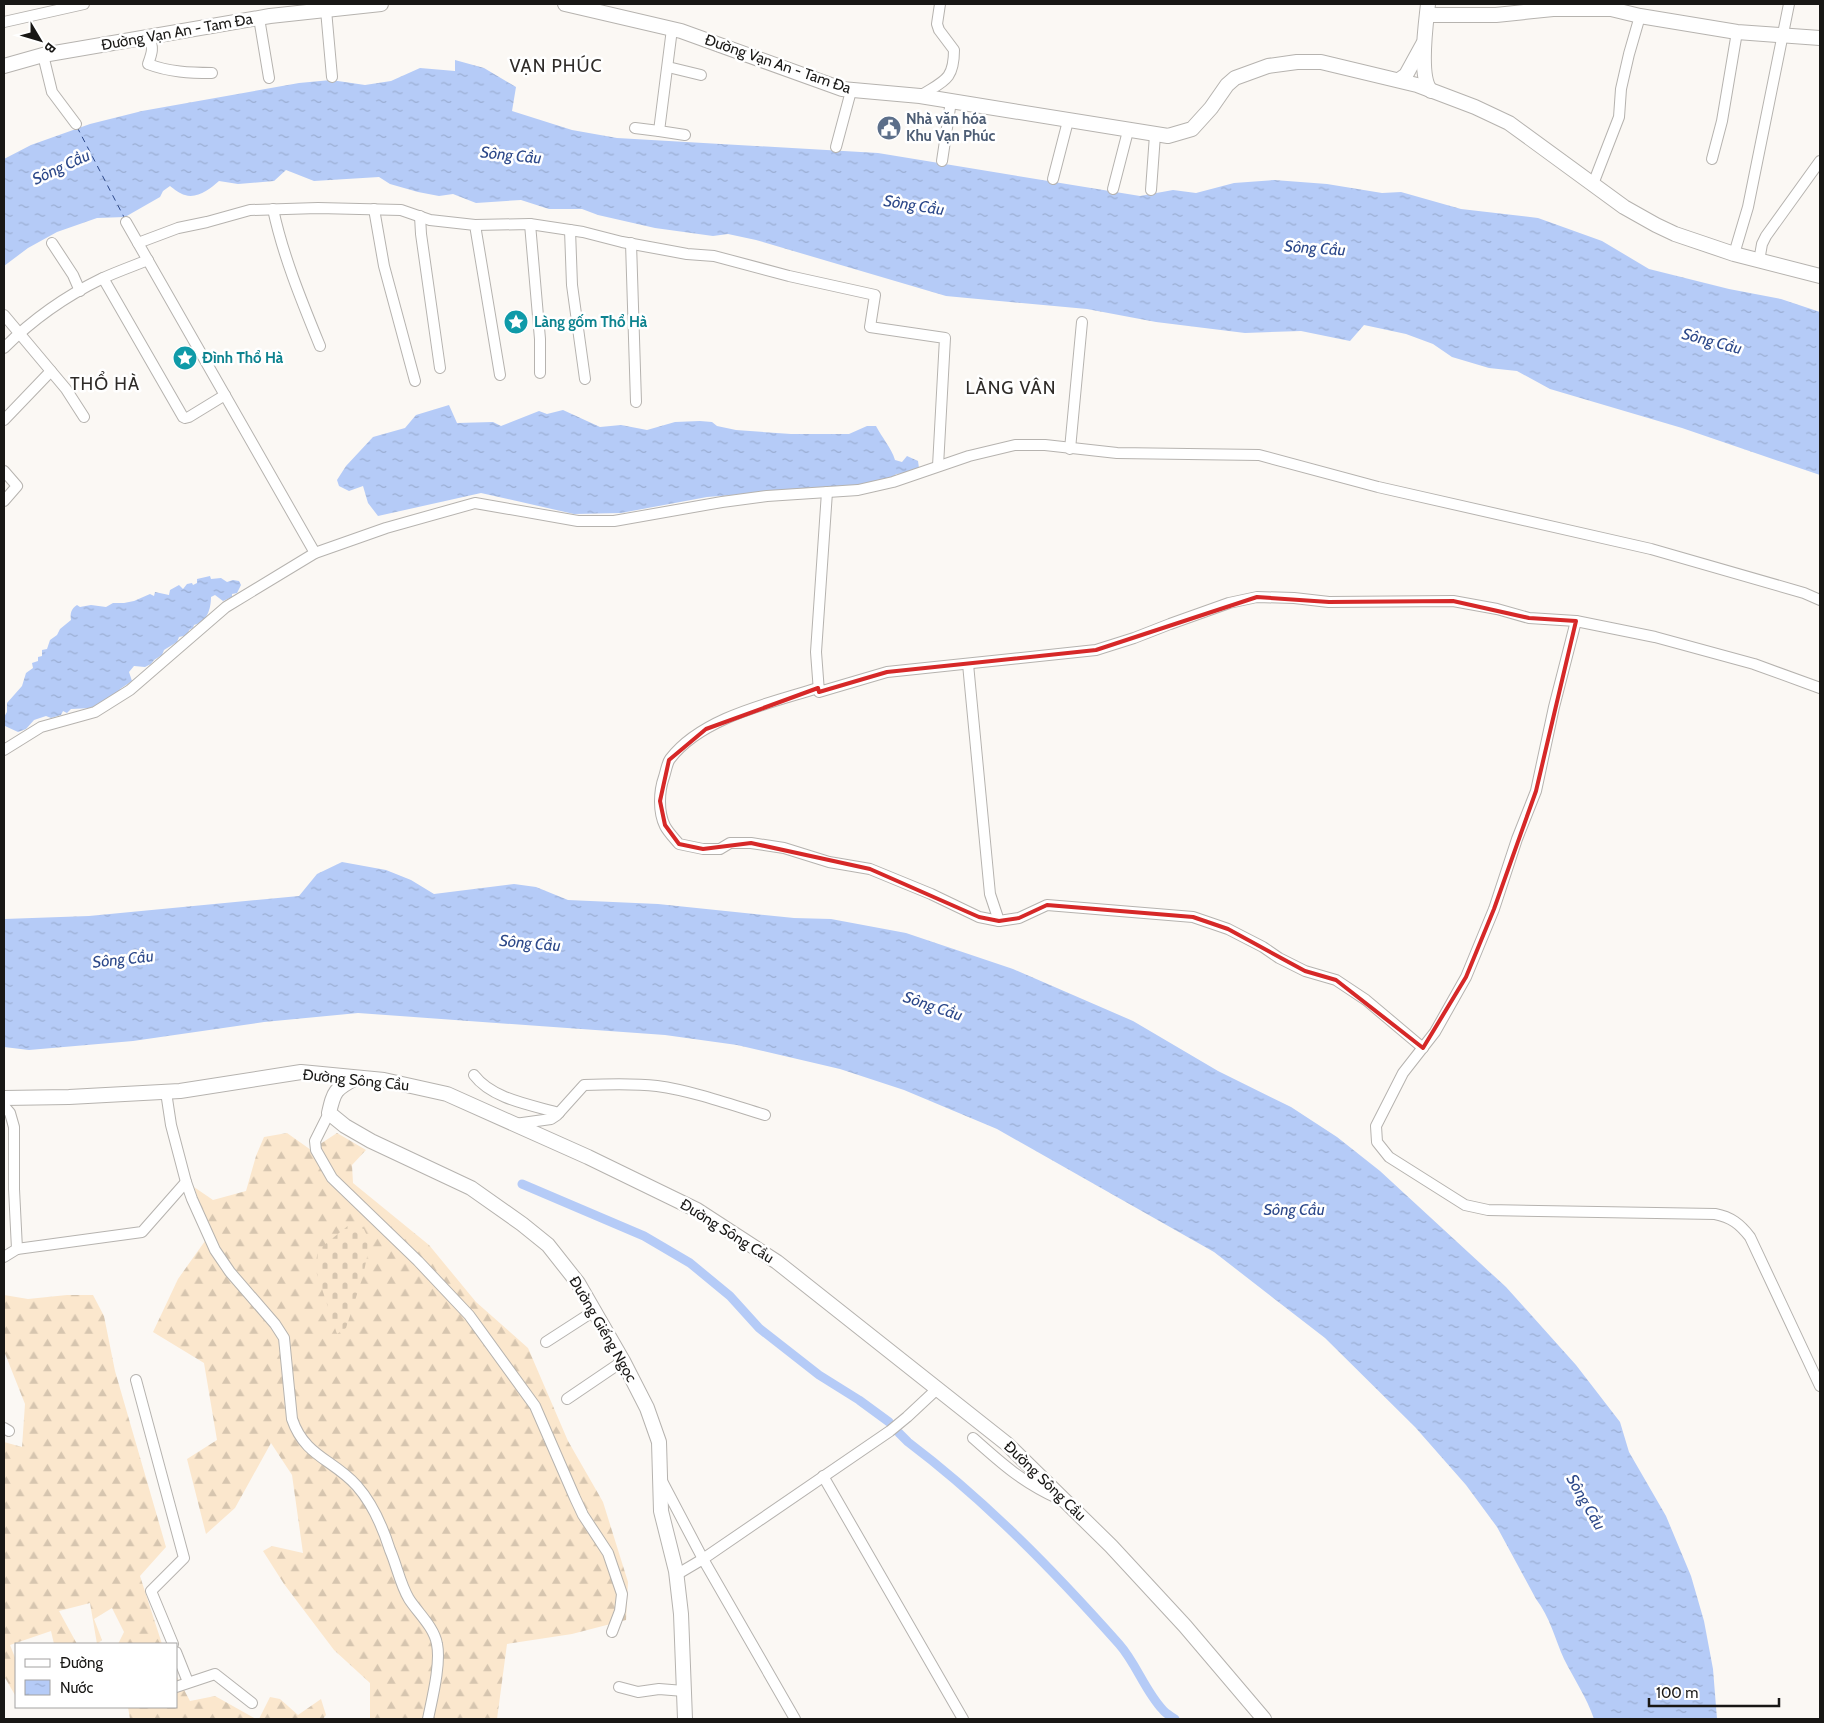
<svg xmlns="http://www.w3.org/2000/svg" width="1824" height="1723" viewBox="0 0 1824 1723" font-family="Cabin,sans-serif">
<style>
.forest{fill:url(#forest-firs)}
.cemetery{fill:url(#cemetery-stones)}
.water{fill:url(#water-ripples)}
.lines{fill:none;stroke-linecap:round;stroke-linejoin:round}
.canal{stroke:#b5cbf7;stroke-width:9}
.ferry{stroke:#2c4889;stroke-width:1;stroke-dasharray:6 5;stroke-linecap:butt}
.street-casing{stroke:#b6b3af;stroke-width:12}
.secondary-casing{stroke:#b6b3af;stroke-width:16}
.street{stroke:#fff;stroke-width:10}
.secondary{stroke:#fff;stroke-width:14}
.marked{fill:none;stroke:#d62828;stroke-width:4;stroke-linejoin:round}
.labels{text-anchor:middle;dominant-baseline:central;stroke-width:5;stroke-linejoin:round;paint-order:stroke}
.street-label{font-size:15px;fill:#181715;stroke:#fff}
.service-label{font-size:15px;font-weight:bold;fill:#4e5e75;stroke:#fff;text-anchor:start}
.culture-label{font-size:15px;font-weight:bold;fill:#0d838f;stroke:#fff;text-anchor:start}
.water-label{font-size:16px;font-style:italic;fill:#2c4889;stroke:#fff}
.quarter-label{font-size:18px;letter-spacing:1px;fill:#2e2b28;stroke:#fff}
</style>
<defs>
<pattern id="forest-firs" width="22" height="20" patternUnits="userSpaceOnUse" patternTransform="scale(1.25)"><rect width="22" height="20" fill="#fbe7cd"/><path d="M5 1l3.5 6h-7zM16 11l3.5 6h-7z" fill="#d6c5af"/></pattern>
<pattern id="cemetery-stones" width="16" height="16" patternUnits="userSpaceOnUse" patternTransform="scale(1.25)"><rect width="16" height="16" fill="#fbe7cd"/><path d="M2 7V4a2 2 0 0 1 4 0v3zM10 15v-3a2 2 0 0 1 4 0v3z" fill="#d6c5af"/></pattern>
<pattern id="water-ripples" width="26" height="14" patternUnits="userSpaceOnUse" patternTransform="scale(1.25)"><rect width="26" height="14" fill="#b5cbf7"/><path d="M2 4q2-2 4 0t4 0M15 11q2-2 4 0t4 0" fill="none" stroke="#9baed3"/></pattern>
</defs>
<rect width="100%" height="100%" fill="#fbf8f4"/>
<g class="forest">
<polygon points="287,1133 311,1150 337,1133 366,1150 352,1165 353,1183 429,1245 476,1302 528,1348 568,1441 603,1502 628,1582 626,1620 572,1634 507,1644 497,1719 370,1719 370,1683 334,1650 284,1584 263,1551 272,1546 303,1553 292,1475 271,1443 235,1508 206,1534 187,1459 217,1440 204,1363 153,1332 178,1279 210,1234 194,1187 213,1200 246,1191 256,1156 264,1137"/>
<polygon points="4,1295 28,1299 67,1295 93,1295 104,1316 115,1371 166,1547 140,1576 162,1644 118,1644 124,1632 112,1608 94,1619 102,1640 97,1644 90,1603 59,1611 77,1644 54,1644 51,1631 10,1645 16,1660 15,1695 4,1676 4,1442 22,1447 25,1404 4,1351"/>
<polygon points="176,1675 190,1701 215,1696 256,1719 130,1719 128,1707 176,1707"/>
<polygon points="270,1697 280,1699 298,1715 321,1699 326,1715 323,1719 259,1719"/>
</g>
<polygon class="cemetery" points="349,1225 363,1227 368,1238 367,1257 363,1276 346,1328 337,1334 315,1268 318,1250"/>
<g class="water">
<path d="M455,60L484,68L516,87L512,111L572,130L617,138L878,153L1140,196L1173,190L1196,193L1234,183L1274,180L1327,184L1382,193L1401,192L1461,209L1538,218L1602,241L1649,269L1729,289L1781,299L1820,312V475L1682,428L1550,389L1517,371L1489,368L1452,357L1433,344L1406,334L1364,325L1350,341L1301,331L1245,333L1156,322L1087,309L946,296L756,240L728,234L713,236L655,228L598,215L582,209H549L521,200L476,203L453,194L439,196L418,192L390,184L379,177L314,181L286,170L274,181L238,184L219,181C210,189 197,199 185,195C180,194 174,189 170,186L163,191L160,197L125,217L97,218L57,232L28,248L4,266V159L31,145L90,124L142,111L299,83L331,80L365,85L391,81L420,68L455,71Z"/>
<path d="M449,405L457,423L493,422L501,426L539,411L547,414L563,410L600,427L621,425L647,430L675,422L700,421L712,422L717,426L736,430L791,434H849L867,426H876C882,438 891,447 895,460L902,462L907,456L918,461L919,468L910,473L896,474L891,480L861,485L707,497L621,513L574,514L481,493L378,516L368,503L363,486L349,491L339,486L337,480L346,466L373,437L405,428L416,415Z"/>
<path d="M210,576L211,579L221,578L227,582L233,580L239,581L241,585L237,593L232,594V597L223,601L215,595L211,597C211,609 207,622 194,625L193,628L189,630L188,635L179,637L177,642L164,650L162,655L154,660L151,664L145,667L134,666L129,672L132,681L120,689L119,692L92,708L71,709L67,713L63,711L61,715L51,718L46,716L34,720L26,729L18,732L5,726L4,717L7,712V703L22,686L26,673L33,668L32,663L38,661V657L42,656V650L47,649L50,640L57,635L60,629L71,620C70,613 71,609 77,605L80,607L91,605L106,607L113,603H124L134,601L150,594L154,596L155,592L169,595L170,590L179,585L183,589L187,584L192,583L193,585L197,583V579Z"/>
<path d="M342,862L386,870L411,880L434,894L514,884L536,887L568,900L658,904L794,918L831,919L906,933L1013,969L1133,1021L1218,1071L1291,1107L1337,1137L1380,1171L1506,1287L1576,1365L1620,1422L1629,1452L1666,1516L1691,1576L1704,1621L1713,1669L1717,1719H1594C1587,1698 1574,1679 1564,1659C1555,1639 1550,1617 1536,1599L1497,1527L1466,1485L1415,1427L1325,1338L1214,1252L997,1129L904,1090L840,1069L737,1045L665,1035L358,1013L264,1022L133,1041L29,1050L4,1047V919L89,916L299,896L317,874Z"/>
</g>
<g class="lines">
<g class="canal">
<polyline points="522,1184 644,1236 690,1263 730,1296 759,1328 819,1375 859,1400 889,1422"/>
<path d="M899,1433L908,1442C986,1501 1054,1571 1119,1644C1136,1663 1145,1691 1163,1710C1166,1714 1171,1716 1175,1719"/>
</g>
<polyline class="ferry" points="77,127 125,219"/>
<defs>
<g id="street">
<polyline points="326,10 332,77"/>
<polyline points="259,18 269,78"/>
<polyline points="4,22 84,4"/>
<polyline points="672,29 659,131 685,135"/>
<path d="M149,37C154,48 152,53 148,64C169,72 190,73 212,73"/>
<polyline points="43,55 52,92 76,124"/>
<polyline points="668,67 701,75"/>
<path d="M920,96C943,81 954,81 954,50L939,30L937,24L940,4"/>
<polyline points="635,128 659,131"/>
<polyline points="836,147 851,91"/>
<polyline points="1712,159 1722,121 1737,32"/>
<polyline points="942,161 951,101"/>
<polyline points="1053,179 1068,121"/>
<polyline points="1593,184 1619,117 1621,89 1629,54 1640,16"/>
<polyline points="1113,189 1128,131"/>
<polyline points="1151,190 1155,135"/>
<path d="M273,209C283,256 302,302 320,346"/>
<polyline points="374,209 384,266 415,381"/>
<polyline points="420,216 421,234 440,368"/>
<polyline points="126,222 315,553"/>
<polyline points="530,224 540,339 540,373"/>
<polyline points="475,225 530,224 583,232 622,242 687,254 714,256 789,276 875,295 870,327 945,338 938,466"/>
<polyline points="570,230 572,285 585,379"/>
<polyline points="52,243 73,275 80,291"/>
<polyline points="138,243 178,228 207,222 250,210 318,208 401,210 430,220 475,225 500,375"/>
<polyline points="631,243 636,402"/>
<polyline points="1734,254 1748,207 1789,4"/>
<polyline points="1759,261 1762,244 1766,236 1820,161"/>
<polyline points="103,278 183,417 185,418 189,417 225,395"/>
<polyline points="4,315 66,389 84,417"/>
<path d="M4,348C32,320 66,296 101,279C116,272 133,266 148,260"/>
<polyline points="4,420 51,371"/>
<polyline points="1070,449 1082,322"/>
<polyline points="4,471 17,486 4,501"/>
<polyline points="827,492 816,652 819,692 887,672 1096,650 1134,638 1170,624 1229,603 1257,597 1294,598 1329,602 1453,601 1497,609 1529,618 1576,621 1655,637 1754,664 1820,688"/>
<path d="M1576,621L1554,707L1536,791L1517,839L1494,909L1466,977L1435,1032L1403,1073L1376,1126L1377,1142L1389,1157L1465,1205L1488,1210L1715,1214C1731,1217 1740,1224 1750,1237L1820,1386"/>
<polyline points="968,664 990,894 999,921"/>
<path d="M818,688C771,703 702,717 670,759C667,763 666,771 664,777C659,791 658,812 665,826C668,832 674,838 679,844L703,849H720L730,843H751L784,848L829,862L870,869L931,894L979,917L999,921L1019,918L1047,905L1193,917L1228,929L1263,947L1279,958L1305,971L1336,980L1366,1000L1423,1048"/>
<polyline points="4,750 41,727 95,712 130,690 226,607 315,553 386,528 475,503 578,521 614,521 722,502 767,496 858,490 893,482 969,456 1015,445 1045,445 1117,453 1259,455 1378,487 1651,549 1804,593 1820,600"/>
<path d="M474,1075C492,1099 531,1105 559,1113"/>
<path d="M166,1092L171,1125L186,1182L192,1199L215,1250L230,1272L275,1324L284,1338L292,1419C305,1457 333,1459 357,1486C372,1503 383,1528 390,1550C397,1566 400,1584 409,1599C418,1613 434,1627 437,1644C441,1664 432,1699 428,1719"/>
<polyline points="4,1106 10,1113 14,1127 14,1189 17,1249 4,1257"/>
<polyline points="329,1113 315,1141 316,1150 332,1178 418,1261 469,1315 535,1406 575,1498 583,1515 608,1553 622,1594 620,1611 612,1632"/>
<path d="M515,1124L551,1119L557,1115L584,1085C608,1084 633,1083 657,1086C693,1091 729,1104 765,1115"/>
<polyline points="17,1249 142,1232 186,1182"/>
<polyline points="546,1342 594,1311"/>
<polyline points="136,1380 184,1558 151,1591 173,1644"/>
<polyline points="567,1399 623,1361"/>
<polyline points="4,1428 9,1431"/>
<path d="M973,1438C1002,1464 1022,1482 1059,1499"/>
<polyline points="823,1476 963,1719"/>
<polyline points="662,1481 703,1559 890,1431 907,1417 937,1389"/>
<polyline points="676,1575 703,1559 795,1719"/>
<polyline points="176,1652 188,1682"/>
<polyline points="176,1687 215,1674 252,1703"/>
<polyline points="619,1687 638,1692 659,1689 684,1691"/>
</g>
<g id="secondary">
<polyline points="565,4 681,31 842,89 920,96 1168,136 1192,129 1211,108 1227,85 1235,78 1268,66 1297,62 1321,62 1417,85 1475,107 1509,123 1624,207 1656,225 1675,234 1734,254 1820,276"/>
<path d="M1428,4C1426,23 1418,77 1431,91"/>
<polyline points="1427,15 1496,15 1553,9 1611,9 1640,16 1737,32 1820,38"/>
<polyline points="4,66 43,55 270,16 381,4"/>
<polyline points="1399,80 1406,75 1423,44"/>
<path d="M356,1078C335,1089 334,1091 329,1113L345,1126L371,1141L471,1188L522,1224L548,1245L578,1283L623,1361L647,1408L659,1442L661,1511L676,1571L681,1614L685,1719"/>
<polyline points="4,1098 69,1097 180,1091 301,1072 384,1080 447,1094 588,1157 697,1210 777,1262 1007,1444 1111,1546 1185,1626 1264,1719"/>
</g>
</defs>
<use href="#street" class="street-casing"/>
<use href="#secondary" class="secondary-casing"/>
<use href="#street" class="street"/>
<use href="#secondary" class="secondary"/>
</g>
<path class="marked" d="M1257,597L1329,602L1453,601L1529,618L1576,621L1536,791L1494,909L1466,977L1423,1048L1336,980L1305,971L1228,929L1193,917L1047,905L1019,918L999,921L979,917L870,869L751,843L703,849L679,844L665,825L660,801L669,760L706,729L818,688L819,692L887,672L1096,650Z"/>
<defs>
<symbol id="civic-disc" viewBox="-11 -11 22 22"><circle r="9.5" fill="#5c6f8a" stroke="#fff"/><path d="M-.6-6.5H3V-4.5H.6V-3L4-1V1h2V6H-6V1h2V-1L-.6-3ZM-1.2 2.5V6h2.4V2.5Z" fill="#fff"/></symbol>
<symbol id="sight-disc" viewBox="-11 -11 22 22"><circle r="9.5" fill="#0f9aa8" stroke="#fff"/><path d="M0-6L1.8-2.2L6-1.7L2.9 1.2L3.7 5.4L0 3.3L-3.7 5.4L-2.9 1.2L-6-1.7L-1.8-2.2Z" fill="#fff"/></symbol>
</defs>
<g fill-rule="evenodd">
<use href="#civic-disc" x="875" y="114" width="28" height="28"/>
<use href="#sight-disc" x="502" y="308" width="28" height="28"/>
<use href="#sight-disc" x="171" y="344" width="28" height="28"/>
</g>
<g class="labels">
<g class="street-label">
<text transform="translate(177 32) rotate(-10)">Đường Vạn An - Tam Đa</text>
<text transform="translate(778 64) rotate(19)">Đường Vạn An - Tam Đa</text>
<text transform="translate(356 1080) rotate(6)">Đường Sông Cầu</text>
<text transform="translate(727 1231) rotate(32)">Đường Sông Cầu</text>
<text transform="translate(603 1329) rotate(60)">Đường Giếng Ngọc</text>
<text transform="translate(1045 1481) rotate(44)">Đường Sông Cầu</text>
</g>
<g class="service-label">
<text x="906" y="119">Nhà văn hóa<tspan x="906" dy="17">Khu Vạn Phúc</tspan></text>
</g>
<g class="culture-label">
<text x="534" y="322">Làng gốm Thổ Hà</text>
<text x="202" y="358">Đình Thổ Hà</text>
</g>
<g class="water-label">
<text transform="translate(511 155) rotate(6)">Sông Cầu</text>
<text transform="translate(61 167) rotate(-25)">Sông Cầu</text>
<text transform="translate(914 205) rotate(9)">Sông Cầu</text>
<text transform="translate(1315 248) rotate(4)">Sông Cầu</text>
<text transform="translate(1712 341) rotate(15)">Sông Cầu</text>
<text transform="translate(530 943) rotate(5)">Sông Cầu</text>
<text transform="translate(123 959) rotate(-6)">Sông Cầu</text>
<text transform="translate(933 1006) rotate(19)">Sông Cầu</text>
<text x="1294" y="1209">Sông Cầu</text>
<text transform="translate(1586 1502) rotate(60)">Sông Cầu</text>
</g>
<g class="quarter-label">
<text x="556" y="66">VẠN PHÚC</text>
<text x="105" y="384">THỔ HÀ</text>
<text x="1011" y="388">LÀNG VÂN</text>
</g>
</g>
<rect width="1824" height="1723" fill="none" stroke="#181715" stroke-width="10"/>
<rect x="15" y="1643" width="162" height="65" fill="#ffffff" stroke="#a3a2a1"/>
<rect x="25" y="1659" width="25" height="8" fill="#ffffff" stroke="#a3a2a1"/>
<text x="60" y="1668" font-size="15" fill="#181715">Đường</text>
<rect x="25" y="1680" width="25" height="15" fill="url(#water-ripples)" stroke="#a3a2a1"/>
<text x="60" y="1693" font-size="15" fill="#181715">Nước</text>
<g transform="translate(40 40) rotate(128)" stroke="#ffffff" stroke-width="4" paint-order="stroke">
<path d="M0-4L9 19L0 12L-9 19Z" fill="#181715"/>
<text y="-8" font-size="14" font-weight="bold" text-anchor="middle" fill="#181715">B</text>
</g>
<path d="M1649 1698v8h130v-8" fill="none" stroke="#181715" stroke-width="2.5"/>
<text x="1656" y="1698" font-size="15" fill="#181715" stroke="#ffffff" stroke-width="4" paint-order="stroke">100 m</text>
</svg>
